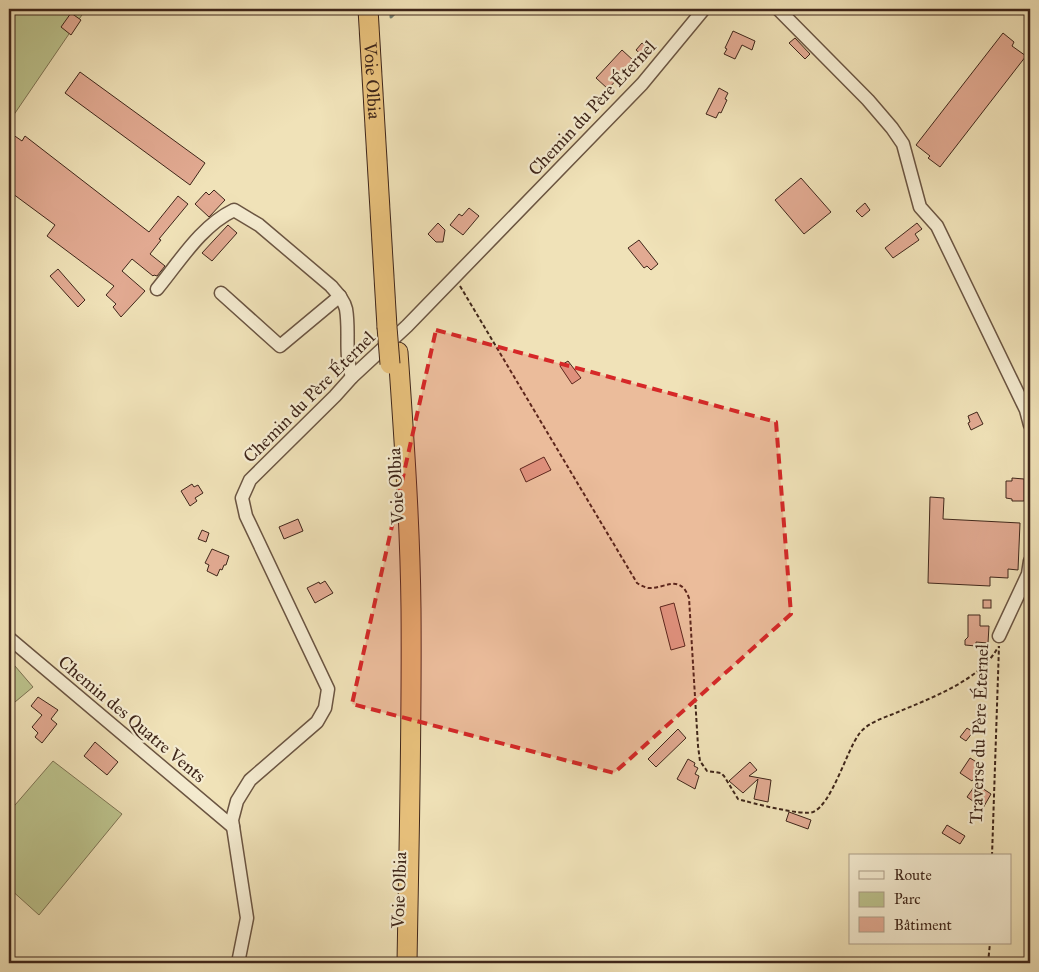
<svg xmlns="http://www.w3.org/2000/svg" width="1039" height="972" viewBox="0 0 1039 972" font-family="'IM FELL Great Primer',serif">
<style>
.green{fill:#bcc38d;stroke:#7e7454}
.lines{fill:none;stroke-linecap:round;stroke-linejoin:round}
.stream{stroke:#768172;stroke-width:3}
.building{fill:#e2aa92;stroke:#3f261a}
.minor-casing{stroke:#6b5542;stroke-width:15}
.highway-casing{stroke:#3f261a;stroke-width:21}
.path{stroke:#3f261a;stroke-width:2;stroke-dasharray:4 2.5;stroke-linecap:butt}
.minor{stroke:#f5ecd1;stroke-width:12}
.highway{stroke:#e8c17c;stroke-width:19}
.highway-bridge-casing{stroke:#3f261a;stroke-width:21;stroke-linecap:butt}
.highway-bridge{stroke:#e8c17c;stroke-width:19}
.marked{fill:#d62828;fill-opacity:0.2;stroke:#d62828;stroke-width:4;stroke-dasharray:10 6;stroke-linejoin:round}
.labels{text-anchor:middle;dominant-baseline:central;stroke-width:4.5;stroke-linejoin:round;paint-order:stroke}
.street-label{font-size:18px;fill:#3f261a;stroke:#f5ecd1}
</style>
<rect width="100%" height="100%" fill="#f0e2b8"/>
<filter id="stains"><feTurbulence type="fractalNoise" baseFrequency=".004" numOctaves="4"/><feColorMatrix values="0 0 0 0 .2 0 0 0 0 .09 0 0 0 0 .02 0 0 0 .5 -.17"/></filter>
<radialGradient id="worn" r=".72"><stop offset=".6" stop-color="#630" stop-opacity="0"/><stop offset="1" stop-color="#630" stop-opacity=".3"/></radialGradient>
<g class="green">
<polygon points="9,9 86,9 13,116 9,113"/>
<polygon points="9,659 33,687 9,707"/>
<polygon points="53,761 122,814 39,915 9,888 9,812"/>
</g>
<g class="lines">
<polyline class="stream" points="391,9 391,17 399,9"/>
</g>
<g class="building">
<polygon points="71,13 81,20 71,35 61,27"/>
<polygon points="733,31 755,41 752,50 742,45 735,59 724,54 727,49 725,48"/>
<polygon points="1003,33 1014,42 1012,46 1026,56 940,167 928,158 930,156 916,145"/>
<polygon points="795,38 810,54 805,59 789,43"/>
<polygon points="642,43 648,48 642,55 636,50"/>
<polygon points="622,50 634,61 608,89 596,78"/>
<polygon points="80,72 205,163 190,185 65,93"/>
<polygon points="719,88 728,93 725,99 727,100 721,113 719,112 716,118 706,114"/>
<polygon points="9,132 22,141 25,136 149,232 178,196 188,204 159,239 161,240 150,254 165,266 157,276 154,275 153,276 132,259 122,271 145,291 121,317 113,307 116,304 106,295 114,286 47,236 55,225 9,191"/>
<polygon points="801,178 831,212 804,234 775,200"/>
<polygon points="214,190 225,200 209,217 195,204 206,192 209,195"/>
<polygon points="865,203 870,210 862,217 856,211"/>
<polygon points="469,208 479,216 463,235 450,225 459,214 462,216"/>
<polygon points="438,223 445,230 443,242 436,242 428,234"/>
<polygon points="917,223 922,229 915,234 919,240 893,258 885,248"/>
<polygon points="228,225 237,233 212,261 202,253"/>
<polygon points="639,240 658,264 651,270 647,266 644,268 628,248"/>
<polygon points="58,269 85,300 78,307 50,276"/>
<polygon points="568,361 581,378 572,384 560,366"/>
<polygon points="977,412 983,424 971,430 968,423 970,422 968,416"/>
<polygon points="544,457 551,470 526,482 520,469"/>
<polygon points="1012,478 1024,479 1024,501 1012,501 1012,499 1006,498 1006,481 1012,481"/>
<polygon points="192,484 194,487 198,485 203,493 195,498 197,501 190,506 181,491"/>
<polygon points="930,497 944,498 943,519 1020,523 1018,570 1008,569 1008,578 990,577 990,586 928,583"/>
<polygon points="298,519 303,531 284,539 279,527"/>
<polygon points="202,530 209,533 206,542 198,539"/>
<polygon points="212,549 229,556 226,565 224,565 222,570 220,569 217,576 207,571 209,565 205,563"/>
<polygon points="325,581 333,593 315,603 307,588 319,582 320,584"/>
<rect x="983" y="600" width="8" height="8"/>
<polygon points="674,603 685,646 671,650 660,607"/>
<polygon points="968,615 980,615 980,626 989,626 988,643 976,642 976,646 965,645 965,640 968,637"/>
<polygon points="38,697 58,710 51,719 57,724 42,743 35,737 38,733 32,727 42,715 31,706"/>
<polygon points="967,728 973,732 966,741 960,737"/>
<polygon points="678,729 686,738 656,767 648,759"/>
<polygon points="95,742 118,762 107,775 84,756"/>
<polygon points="970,758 983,766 972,781 960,773"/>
<polygon points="688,759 695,763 694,766 698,768 695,774 699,776 695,789 677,779"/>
<polygon points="750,762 757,770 749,776 771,780 768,802 754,799 758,779 743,793 729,781"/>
<polygon points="976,784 991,794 983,808 967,797"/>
<polygon points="789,812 811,820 808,829 786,821"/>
<polygon points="947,825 965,836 960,844 942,833"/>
</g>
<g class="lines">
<defs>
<g id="minor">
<polyline points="778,9 868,100 892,128 903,144 920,207 937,226 1026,410 1030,425"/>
<path d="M157,289C180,261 201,226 234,210L259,225L331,286C337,293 344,300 346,309C350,332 344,354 352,377"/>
<polyline points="221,293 280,346 340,296"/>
<polyline points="999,636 1028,574 1030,561"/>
<polyline points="9,638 233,827"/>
<polyline points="238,963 247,918 232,820 237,801 250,780 317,722 325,708 328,689 246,516 242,498 250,480 335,396 352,377 407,326 642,84 704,9"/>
</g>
<g id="highway">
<path id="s1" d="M368,9L387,327"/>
<path d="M398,352C404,437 410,523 411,608C412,727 409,845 407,963"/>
</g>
</defs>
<use href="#minor" class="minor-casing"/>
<use href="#highway" class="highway-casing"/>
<g class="path">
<path d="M460,286L637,583C640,585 644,587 648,588C665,589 680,573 689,598L698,746L700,761L707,771L721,773L724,776L738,799C751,803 802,816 813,812C832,804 846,752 859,734C868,722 884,718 898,712C931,698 981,680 998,647"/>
<polyline points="992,856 999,646"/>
<polyline points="988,963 990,943"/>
</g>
<use href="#minor" class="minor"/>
<use href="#highway" class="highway"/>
<defs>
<polyline id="highway-bridge" points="387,327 390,364"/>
</defs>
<use href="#highway-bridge" class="highway-bridge-casing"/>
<use href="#highway-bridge" class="highway-bridge"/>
</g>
<path class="marked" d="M436,330L776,422L791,614L614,773L352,704Z"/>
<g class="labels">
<g class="street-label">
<text stroke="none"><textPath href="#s1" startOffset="72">Voie Olbia</textPath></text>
<text transform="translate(592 108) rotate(-47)">Chemin du Père Éternel</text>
<text transform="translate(309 397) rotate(-45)">Chemin du Père Éternel</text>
<text transform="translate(396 486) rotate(-93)">Voie Olbia</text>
<text transform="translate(132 719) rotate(40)">Chemin des Quatre Vents</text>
<text transform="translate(979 734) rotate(-88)">Traverse du Père Éternel</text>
<text transform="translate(399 890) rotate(-88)">Voie Olbia</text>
</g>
</g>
<rect width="1039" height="972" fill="none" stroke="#f0e2b8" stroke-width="30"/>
<rect x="10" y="10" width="1019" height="952" fill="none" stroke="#3f261a" stroke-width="2.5"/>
<rect x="15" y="15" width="1009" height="942" fill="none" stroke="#3f261a"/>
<rect x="849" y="854" width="162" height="90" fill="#f5ecd1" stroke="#ac9d88"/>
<rect x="859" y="871" width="25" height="8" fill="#f5ecd1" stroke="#ac9d88"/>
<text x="894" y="880" font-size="15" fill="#3f261a">Route</text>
<rect x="859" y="892" width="25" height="15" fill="#bcc38d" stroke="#ac9d88"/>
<text x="894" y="904" font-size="15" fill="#3f261a">Parc</text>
<rect x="859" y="917" width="25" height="15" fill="#e2aa92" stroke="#ac9d88"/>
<text x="894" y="930" font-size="15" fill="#3f261a">Bâtiment</text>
<rect width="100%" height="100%" filter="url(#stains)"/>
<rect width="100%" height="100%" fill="url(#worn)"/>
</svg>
